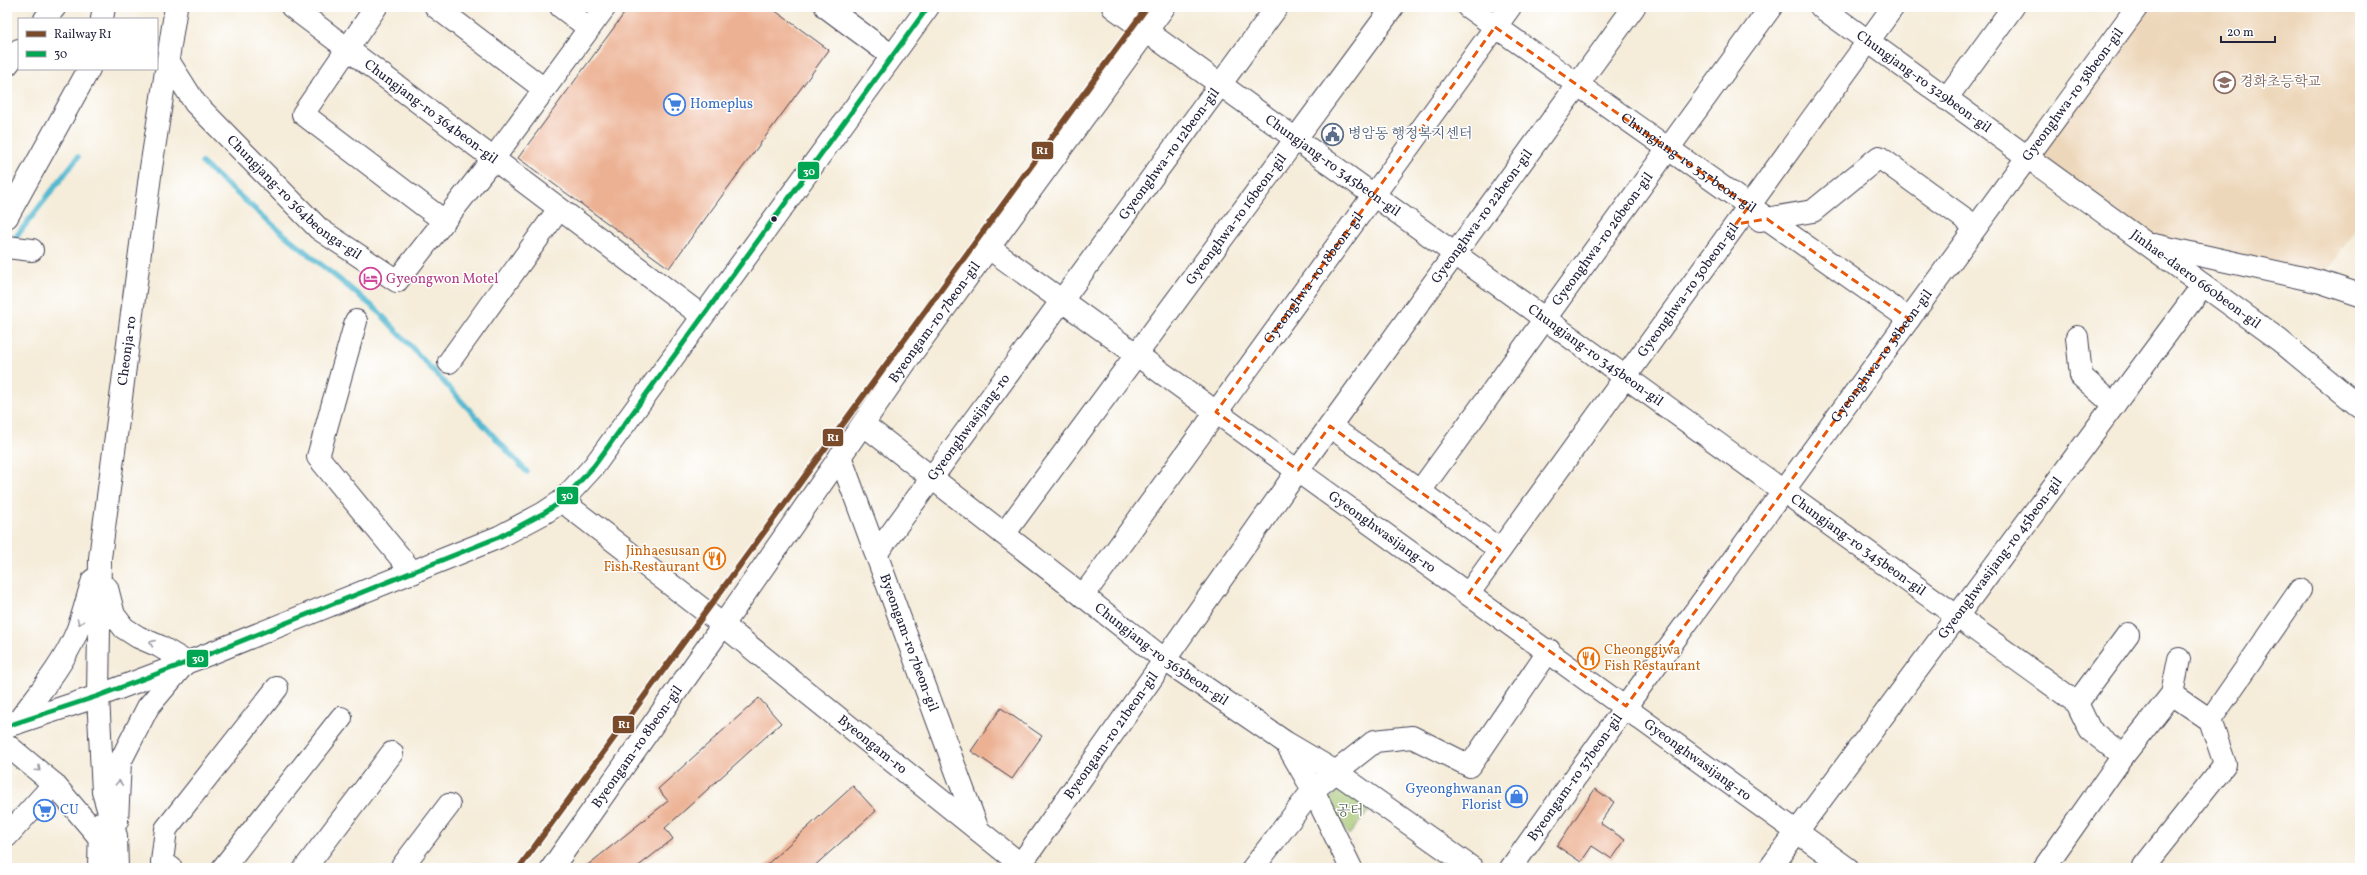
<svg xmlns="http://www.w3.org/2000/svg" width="2367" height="875" viewBox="0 0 2367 875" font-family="Vollkorn,'Noto Serif KR',serif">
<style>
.built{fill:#edd7ba}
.green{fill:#9fc068;stroke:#607152}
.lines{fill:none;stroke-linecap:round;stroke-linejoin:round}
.stream{stroke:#52b8d0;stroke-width:5.5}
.building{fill:#ecb092}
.street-casing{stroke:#424053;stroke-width:24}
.secondary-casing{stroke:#424053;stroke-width:24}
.primary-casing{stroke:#424053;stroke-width:24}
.street{stroke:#fff;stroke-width:22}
.secondary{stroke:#fff;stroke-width:22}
.primary{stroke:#fff;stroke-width:22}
.bus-1-casing{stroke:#fff;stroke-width:8}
.bus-1{stroke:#00a651;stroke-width:5}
.rail-1-casing{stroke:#fff;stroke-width:9}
.rail-1{stroke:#7a4b2a;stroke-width:6}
.oneway{stroke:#9c9ca7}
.marked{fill:none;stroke:#e8590c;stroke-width:3;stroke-dasharray:8 5;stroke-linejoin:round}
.bus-dot{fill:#22223b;stroke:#fff;stroke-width:1.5}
.labels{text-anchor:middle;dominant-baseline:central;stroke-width:3;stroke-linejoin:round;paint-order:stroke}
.street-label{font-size:14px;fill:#22223b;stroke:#fff}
.education-label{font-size:14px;fill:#785e54;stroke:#fff;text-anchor:start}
.shop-label{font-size:14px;fill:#366cbe;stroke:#fff;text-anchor:start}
.service-label{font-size:14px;fill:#4e5e75;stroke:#fff;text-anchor:start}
.hotel-label{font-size:14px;fill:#b23c85;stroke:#fff;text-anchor:start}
.food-label{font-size:14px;fill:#c56008;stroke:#fff;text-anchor:end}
.park-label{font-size:14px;fill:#54614d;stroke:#fff}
.line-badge{stroke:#fff;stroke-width:1.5}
.badge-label{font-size:11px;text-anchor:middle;font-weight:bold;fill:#fff}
</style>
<rect width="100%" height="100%" fill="#fff"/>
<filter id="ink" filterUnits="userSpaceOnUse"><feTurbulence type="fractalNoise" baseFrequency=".025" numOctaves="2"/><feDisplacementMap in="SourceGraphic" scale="8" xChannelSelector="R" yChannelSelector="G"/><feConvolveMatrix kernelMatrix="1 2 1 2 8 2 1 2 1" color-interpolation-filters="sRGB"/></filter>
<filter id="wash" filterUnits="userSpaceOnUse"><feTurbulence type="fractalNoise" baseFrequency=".012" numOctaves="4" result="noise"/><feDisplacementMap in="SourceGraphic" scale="16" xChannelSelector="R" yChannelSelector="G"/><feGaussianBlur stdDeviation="0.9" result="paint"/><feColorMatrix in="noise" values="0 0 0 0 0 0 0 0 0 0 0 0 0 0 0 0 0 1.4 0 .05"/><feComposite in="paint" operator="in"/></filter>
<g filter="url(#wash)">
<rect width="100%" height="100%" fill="#f5ecd9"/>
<polygon class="built" points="2143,7 2360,7 2360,222 2321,282 2152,235 2033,157"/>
<polygon class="green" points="1342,787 1370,810 1349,835 1326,803"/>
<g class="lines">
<g class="stream">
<polyline points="202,163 280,231 378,311 527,472"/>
<polyline points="12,242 78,157"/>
</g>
</g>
<g id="blocks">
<g class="building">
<polygon points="629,7 770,7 829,50 669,268 518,158"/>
<polygon points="759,698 781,723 665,828 673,839 636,868 584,868 668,801 658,789"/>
<polygon points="1001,708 1042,736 1012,779 971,751"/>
<polygon points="853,786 876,811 812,868 763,868"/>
<polygon points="1595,789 1614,802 1600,823 1625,840 1612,859 1592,846 1581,862 1557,846"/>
</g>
</g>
</g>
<g filter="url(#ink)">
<use href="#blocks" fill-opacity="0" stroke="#424053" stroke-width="1"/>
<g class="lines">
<defs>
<g id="street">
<path id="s1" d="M292,7L702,316"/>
<polyline points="376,7 303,114 444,221"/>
<polyline points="436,7 544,89"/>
<polyline points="561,7 589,28"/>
<polyline points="826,7 892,56"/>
<path id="s2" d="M1113,7L2077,703L2090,730L2123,756L2044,868"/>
<path id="s3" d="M1468,7L1909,319"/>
<path id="s4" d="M1821,7L2279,340L2360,407"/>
<polyline points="45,19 55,7"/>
<polyline points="102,19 104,7"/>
<path id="s5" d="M169,62L195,103L319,229L397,281L493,159L605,7"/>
<polyline points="7,65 19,50"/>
<polyline points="1946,99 2013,7"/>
<polyline points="7,217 89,69"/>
<polyline points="1760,220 1813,211 1879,157 1976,227"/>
<polyline points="2154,245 2321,282 2360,295"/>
<polyline points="7,247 32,250"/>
<path id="s6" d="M989,248L1847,868"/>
<polyline points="356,321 318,457 413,573"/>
<polyline points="2077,337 2081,376 2114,405"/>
<polyline points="449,362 559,209"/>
<path id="s7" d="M863,424L1165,660L1285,742L1336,772L1472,868"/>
<polyline points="1330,426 1500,550"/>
<path id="s8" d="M840,456L978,830"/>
<path id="s9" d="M1420,491L1771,7"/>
<path id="s10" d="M1004,534L1393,7"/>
<path id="s11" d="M876,554L1277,7"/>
<path id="s12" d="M1469,593L1893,7"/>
<path id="s13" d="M1083,596L1510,7"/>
<polyline points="2077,703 2128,634"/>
<polyline points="2210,720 2300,590"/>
<polyline points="1286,743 1313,790 1351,868"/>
<polyline points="2123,756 2172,694 2179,659"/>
<polyline points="7,836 54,784"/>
<polyline points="2144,866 2225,764 2210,720 2172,694"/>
<polyline points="171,868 162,862 166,829 277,688"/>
<polyline points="223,868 341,718"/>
<polyline points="305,868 392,753"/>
<polyline points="401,868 449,805"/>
<path id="s14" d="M1022,868L1021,864L1298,470L1634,7"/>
<path id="s15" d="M1025,868L723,625L912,353L1164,7"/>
<polyline points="1253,868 1313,790 1375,741 1412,737 1470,766 1549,650"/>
<path id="s16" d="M1511,868L1626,706L2137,7"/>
<path id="s17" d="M1770,868L2203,285"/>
</g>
<g id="secondary">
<path id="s18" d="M552,868L723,625L562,501"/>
</g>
<g id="primary">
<polyline points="107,588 114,615 124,628 138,637 159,646 186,662 148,707 120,762 117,821"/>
<path d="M17,723C37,695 61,668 75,636C83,618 87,598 93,580"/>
<polyline points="7,726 98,696 204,656 499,537 544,513 562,501 594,466 928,7"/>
<polyline points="7,745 54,784 99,837"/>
<polyline points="99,868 100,823"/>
<path id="s19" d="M117,868L116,836L103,792L98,696L100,558L151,168L176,7"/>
</g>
</defs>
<use href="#street" class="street-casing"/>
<use href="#secondary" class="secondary-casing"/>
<use href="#primary" class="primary-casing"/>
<use href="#street" class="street"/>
<use href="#secondary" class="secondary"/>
<use href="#primary" class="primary"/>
<defs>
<polyline id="bus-1" points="7,726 98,696 204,656 499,537 544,513 562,501 594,466 928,7"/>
</defs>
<use href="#bus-1" class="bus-1-casing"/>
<use href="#bus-1" class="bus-1"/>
<defs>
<polyline id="rail-1" points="519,868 1147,7"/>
</defs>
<use href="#rail-1" class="rail-1-casing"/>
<use href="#rail-1" class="rail-1"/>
</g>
<defs><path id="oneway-chevron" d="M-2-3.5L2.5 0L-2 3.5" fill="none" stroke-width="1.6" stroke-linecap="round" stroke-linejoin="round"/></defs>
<g class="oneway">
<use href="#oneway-chevron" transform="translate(80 622) rotate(109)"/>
<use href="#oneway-chevron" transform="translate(152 643) rotate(-157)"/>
<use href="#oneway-chevron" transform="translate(38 769) rotate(42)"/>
<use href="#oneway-chevron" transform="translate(119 783) rotate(-87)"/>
</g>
</g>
<path class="marked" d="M1495,27L1749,206L1736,224L1767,219L1909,319L1626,706L1469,593L1500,550L1330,426L1298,470L1216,412Z"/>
<defs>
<symbol id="school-ring" viewBox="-11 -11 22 22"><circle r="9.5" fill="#fff" stroke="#8d6e63" stroke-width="1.5"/><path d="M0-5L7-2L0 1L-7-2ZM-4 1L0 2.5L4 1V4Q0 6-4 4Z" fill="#8d6e63"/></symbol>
<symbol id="supermarket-ring" viewBox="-11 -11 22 22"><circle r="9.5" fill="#fff" stroke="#3f7fe0" stroke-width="1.5"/><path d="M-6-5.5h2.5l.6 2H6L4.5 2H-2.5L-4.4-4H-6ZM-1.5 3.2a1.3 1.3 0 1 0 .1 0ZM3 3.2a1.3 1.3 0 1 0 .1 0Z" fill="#3f7fe0"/></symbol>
<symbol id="civic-ring" viewBox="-11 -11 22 22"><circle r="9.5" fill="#fff" stroke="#5c6f8a" stroke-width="1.5"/><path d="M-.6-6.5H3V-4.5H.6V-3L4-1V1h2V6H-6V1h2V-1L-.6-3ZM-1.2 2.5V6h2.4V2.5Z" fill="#5c6f8a"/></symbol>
<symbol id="hotel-ring" viewBox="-11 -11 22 22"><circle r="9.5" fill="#fff" stroke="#d1479c" stroke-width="1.5"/><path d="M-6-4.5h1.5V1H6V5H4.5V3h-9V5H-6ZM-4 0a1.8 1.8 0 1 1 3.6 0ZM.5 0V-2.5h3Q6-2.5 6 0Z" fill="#d1479c"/></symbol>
<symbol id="restaurant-ring" viewBox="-11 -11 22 22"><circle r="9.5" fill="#fff" stroke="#e8710a" stroke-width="1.5"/><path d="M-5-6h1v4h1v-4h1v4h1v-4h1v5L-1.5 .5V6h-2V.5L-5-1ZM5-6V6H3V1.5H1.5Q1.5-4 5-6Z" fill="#e8710a"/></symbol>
<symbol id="shop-ring" viewBox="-11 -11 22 22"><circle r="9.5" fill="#fff" stroke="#3f7fe0" stroke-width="1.5"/><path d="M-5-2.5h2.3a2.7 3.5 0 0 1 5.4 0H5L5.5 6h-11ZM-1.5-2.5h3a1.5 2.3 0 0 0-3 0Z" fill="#3f7fe0"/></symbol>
</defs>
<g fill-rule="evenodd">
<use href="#school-ring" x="2212" y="70" width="25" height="25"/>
<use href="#supermarket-ring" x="662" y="92" width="25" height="25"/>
<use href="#civic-ring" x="1320" y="122" width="25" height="25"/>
<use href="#hotel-ring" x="358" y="266" width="25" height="25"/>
<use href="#restaurant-ring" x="702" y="546" width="25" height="25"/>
<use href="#restaurant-ring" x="1576" y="646" width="25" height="25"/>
<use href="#shop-ring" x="1504" y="784" width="25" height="25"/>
<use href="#supermarket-ring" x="32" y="798" width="25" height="25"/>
</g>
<circle class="bus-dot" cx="774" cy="219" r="3.5"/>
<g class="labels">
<g class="street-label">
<text stroke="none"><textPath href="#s4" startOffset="127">Chungjang-ro 329beon-gil</textPath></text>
<text stroke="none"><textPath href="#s16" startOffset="956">Gyeonghwa-ro 38beon-gil</textPath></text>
<text stroke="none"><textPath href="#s1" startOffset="174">Chungjang-ro 364beon-gil</textPath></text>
<text stroke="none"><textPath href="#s11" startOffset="496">Gyeonghwa-ro 12beon-gil</textPath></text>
<text stroke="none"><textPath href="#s3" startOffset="270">Chungjang-ro 337beon-gil</textPath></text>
<text stroke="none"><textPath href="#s2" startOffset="271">Chungjang-ro 345beon-gil</textPath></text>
<text stroke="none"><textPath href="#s5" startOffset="186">Chungjang-ro 364beonga-gil</textPath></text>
<text stroke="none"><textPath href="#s14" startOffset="799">Gyeonghwa-ro 22beon-gil</textPath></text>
<text stroke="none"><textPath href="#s10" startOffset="391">Gyeonghwa-ro 16beon-gil</textPath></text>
<text stroke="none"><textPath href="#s9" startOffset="311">Gyeonghwa-ro 26beon-gil</textPath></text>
<text stroke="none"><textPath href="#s13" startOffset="393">Gyeonghwa-ro 18beon-gil</textPath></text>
<text stroke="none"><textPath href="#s4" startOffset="463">Jinhae-daero 660beon-gil</textPath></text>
<text stroke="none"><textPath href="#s12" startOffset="374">Gyeonghwa-ro 30beon-gil</textPath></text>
<text stroke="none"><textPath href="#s15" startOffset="757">Byeongam-ro 7beon-gil</textPath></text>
<text stroke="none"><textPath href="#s19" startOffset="521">Cheonja-ro</textPath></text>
<text stroke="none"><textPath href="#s2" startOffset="595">Chungjang-ro 345beon-gil</textPath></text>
<text stroke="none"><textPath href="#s16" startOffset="632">Gyeonghwa-ro 38beon-gil</textPath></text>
<text stroke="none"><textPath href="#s11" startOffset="157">Gyeonghwasijang-ro</textPath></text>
<text stroke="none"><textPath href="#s6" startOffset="485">Gyeonghwasijang-ro</textPath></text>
<text stroke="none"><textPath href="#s2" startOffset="919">Chungjang-ro 345beon-gil</textPath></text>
<text stroke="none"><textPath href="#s17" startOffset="386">Gyeonghwasijang-ro 45beon-gil</textPath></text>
<text stroke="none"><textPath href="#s8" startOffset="199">Byeongam-ro 7beon-gil</textPath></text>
<text stroke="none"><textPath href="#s7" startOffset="377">Chungjang-ro 363beon-gil</textPath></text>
<text stroke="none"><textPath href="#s14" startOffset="161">Byeongam-ro 21beon-gil</textPath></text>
<text transform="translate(872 745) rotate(39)">Byeongam-ro</text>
<text stroke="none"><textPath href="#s18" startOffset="148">Byeongam-ro 8beon-gil</textPath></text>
<text stroke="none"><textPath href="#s6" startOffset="874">Gyeonghwasijang-ro</textPath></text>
<text stroke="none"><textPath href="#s16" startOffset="111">Byeongam-ro 37beon-gil</textPath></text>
</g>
<g class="education-label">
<text x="2240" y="82">경화초등학교</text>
</g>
<g class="shop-label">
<text x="690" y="104">Homeplus</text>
<text x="1502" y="789" text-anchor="end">Gyeonghwanan<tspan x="1502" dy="16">Florist</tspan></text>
<text x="60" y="810">CU</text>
</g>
<g class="service-label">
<text x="1348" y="134">병암동 행정복지센터</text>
</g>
<g class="hotel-label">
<text x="386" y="279">Gyeongwon Motel</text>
</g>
<g class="food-label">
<text x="700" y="551">Jinhaesusan<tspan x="700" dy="16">Fish Restaurant</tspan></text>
<text x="1604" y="650" text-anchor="start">Cheonggiwa<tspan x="1604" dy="16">Fish Restaurant</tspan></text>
</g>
<g class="park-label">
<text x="1350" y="811">공터</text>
</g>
</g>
<g class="line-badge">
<rect x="1031" y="141" width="23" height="19" rx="4" fill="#7a4b2a"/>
<rect x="797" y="161" width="23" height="19" rx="4" fill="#00a651"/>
<rect x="822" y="428" width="22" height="19" rx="4" fill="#7a4b2a"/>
<rect x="556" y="486" width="23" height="19" rx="4" fill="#00a651"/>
<rect x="186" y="649" width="23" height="19" rx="4" fill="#00a651"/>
<rect x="612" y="715" width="23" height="19" rx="4" fill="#7a4b2a"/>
</g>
<g class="badge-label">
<text x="1042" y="154">R1</text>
<text x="809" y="175">30</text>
<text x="833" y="441">R1</text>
<text x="567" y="499">30</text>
<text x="198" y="662">30</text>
<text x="624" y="728">R1</text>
</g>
<rect width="2367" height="875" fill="none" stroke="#fff" stroke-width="24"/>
<rect x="18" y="18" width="140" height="52" fill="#ffffff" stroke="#a7a7b1"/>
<rect x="26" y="31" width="20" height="6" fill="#7a4b2a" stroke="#a7a7b1"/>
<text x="54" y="38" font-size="12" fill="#22223b">Railway R1</text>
<rect x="26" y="51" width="20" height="6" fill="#00a651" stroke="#a7a7b1"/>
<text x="54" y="58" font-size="12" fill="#22223b">30</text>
<path d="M2221 36v6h54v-6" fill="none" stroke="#22223b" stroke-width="2"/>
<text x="2227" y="36" font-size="12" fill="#22223b" stroke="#ffffff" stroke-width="3" paint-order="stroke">20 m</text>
</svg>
